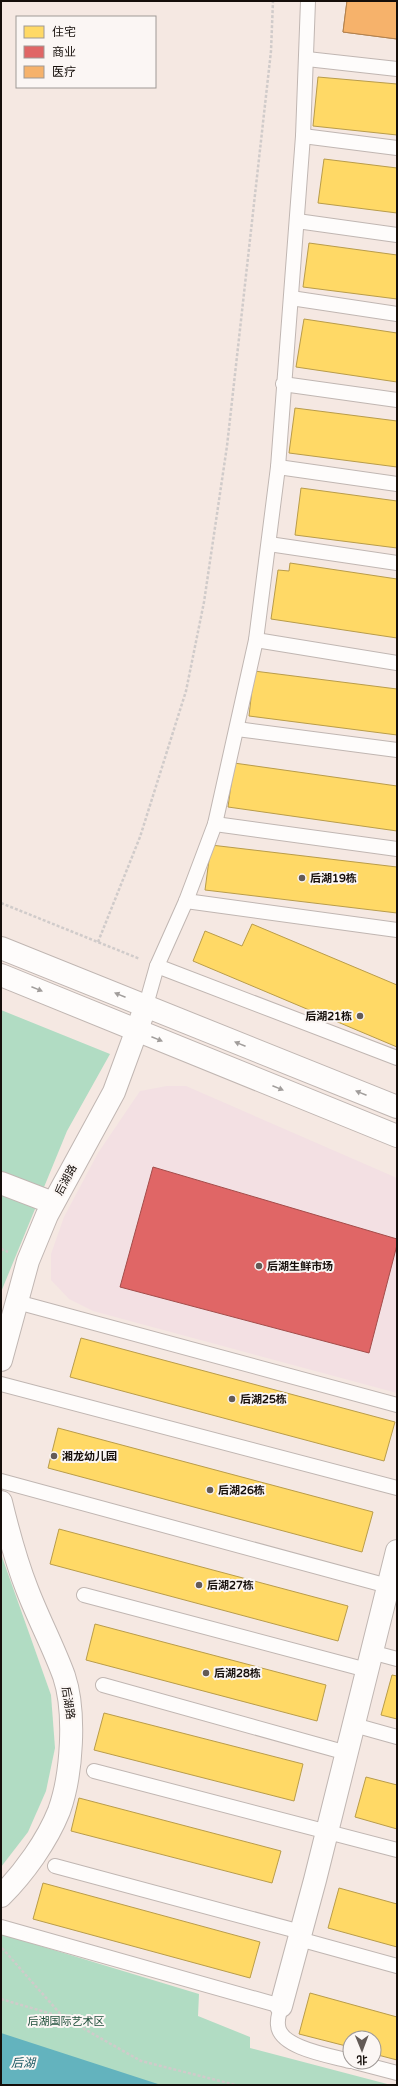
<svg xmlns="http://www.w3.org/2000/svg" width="398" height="2086" viewBox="0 0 398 2086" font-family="'Varela Round','Noto Sans SC',sans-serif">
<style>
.commercial{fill:#f3e0e3}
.green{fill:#b1dcc3}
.water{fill:#63b3be}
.homes{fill:#ffd966;stroke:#b99c4a}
.shops{fill:#e06666;stroke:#a34c4a}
.health{fill:#f6b26b;stroke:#b2814e}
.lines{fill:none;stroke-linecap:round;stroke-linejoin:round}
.lane-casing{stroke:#c0b6b2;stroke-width:16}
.street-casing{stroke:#c0b6b2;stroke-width:24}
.secondary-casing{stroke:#c0b6b2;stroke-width:24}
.path{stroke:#d0cbca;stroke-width:2.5;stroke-dasharray:3 2;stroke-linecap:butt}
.lane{stroke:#fefcfb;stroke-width:14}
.street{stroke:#fefcfb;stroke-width:22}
.secondary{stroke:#fefcfb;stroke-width:22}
.oneway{fill:#a19d9b}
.poi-dot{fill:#635a56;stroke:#fbf6f4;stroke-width:1.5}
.labels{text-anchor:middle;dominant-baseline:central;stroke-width:4;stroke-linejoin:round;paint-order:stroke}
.poi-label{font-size:11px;font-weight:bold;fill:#150e0a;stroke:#fbf6f4;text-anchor:start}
.street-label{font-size:11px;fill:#150e0a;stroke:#fbf6f4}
.park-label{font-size:11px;fill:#20503b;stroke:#fbf6f4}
.water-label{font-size:12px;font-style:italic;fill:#1a5862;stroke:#fbf6f4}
</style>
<rect width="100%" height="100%" fill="#f5e8e2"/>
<polygon class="commercial" points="167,1086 186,1086 397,1178 397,1393 93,1311 69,1299 51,1280 51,1254 64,1217 98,1153 140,1091"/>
<g class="green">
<polygon points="1,1010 110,1054 67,1131 1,1292"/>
<polygon points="1,1554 51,1695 55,1748 46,1791 28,1832 1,1867"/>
<polygon points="1,1934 199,1994 198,2016 250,2037 250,2048 391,2085 1,2085"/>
</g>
<polygon class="water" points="1,2033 161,2085 1,2085"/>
<g class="homes">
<polygon points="318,77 397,84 397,135 313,126"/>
<polygon points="324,159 397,168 397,213 318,203"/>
<polygon points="309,243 397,255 397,299 303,287"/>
<polygon points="304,319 397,333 397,382 296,367"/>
<polygon points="295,408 397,421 397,467 289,453"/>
<polygon points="301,488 397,501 397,548 295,535"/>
<polygon points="290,563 397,579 397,638 271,619 278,570 289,571"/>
<polygon points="254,671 397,689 397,735 249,716"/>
<polygon points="234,763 397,786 397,831 228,807"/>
<polygon points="211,845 397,867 397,913 205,890"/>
<polygon points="252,924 397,985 397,1047 193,961 205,931 242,946"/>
<polygon points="81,1338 395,1422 384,1461 70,1377"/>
<polygon points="58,1428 373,1512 362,1552 48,1468"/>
<polygon points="59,1529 348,1606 338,1641 50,1564"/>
<polygon points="95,1624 326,1685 317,1721 86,1660"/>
<polygon points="392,1675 397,1676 397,1719 381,1715"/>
<polygon points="104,1713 303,1764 294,1801 94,1750"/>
<polygon points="366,1777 397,1785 397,1829 355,1817"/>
<polygon points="79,1798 281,1851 272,1883 71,1831"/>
<polygon points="43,1883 260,1942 250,1978 33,1919"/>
<polygon points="339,1888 397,1904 397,1947 328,1928"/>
<polygon points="310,1993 397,2017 397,2060 374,2054 374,2038 350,2038 350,2047 299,2034"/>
</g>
<polygon class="shops" points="153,1167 397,1239 397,1245 369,1353 120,1287"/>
<g class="health">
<polygon points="347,1 397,1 397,39 343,32"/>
<polygon points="347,1 397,1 397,39 343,32"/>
</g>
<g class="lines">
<defs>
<g id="lane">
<polyline points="307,59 397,69"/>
<polyline points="303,136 397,148"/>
<polyline points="297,221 397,235"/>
<polyline points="291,298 397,314"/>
<polyline points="283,384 397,400"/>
<polyline points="278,467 397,484"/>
<polyline points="269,544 397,563"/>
<polyline points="256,640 397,663"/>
<polyline points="237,729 397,750"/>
<polyline points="215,824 397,849"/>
<polyline points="186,901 397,930"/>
<polyline points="157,966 397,1058"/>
<polyline points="146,1005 157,966 186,901 215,824 256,640 278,467 303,136 308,1"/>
<polyline points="17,1302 397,1405"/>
<polyline points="1,1384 397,1488"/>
<polyline points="1,1481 388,1586"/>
<polyline points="84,1595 367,1670"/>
<polyline points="371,1652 397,1659"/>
<polyline points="103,1685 347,1753"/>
<polyline points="354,1725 397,1737"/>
<polyline points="94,1771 397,1850"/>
<polyline points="55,1866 301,1932"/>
<path d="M1,1927L281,2006C280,2012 277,2018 278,2025C279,2048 332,2056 350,2061"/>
<polyline points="299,1939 397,1966"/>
<polyline points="355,2062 397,2073"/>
</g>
<g id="street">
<polyline points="1,1183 53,1203"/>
<polyline points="1,1360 28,1261 47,1215 114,1092 146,1005"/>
<path d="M1,1502C8,1531 16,1561 27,1589C38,1618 53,1646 64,1676C76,1712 72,1775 59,1811C47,1841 24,1873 1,1896"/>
<polyline points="281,2006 315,1880 397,1551"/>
</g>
<g id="secondary">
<polyline points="1,948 397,1107"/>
<polyline points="1,975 397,1136"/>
</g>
</defs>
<use href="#lane" class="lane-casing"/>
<use href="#street" class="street-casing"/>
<use href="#secondary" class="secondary-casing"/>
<g class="path">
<polyline points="1,903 140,959"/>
<polyline points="98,942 140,837 186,691 204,602 227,446 271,51 273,1"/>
<polyline points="1,1249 8,1252"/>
<polyline points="2,1948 63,2017 141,2061 236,2085"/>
<polyline points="1,1999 62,2017"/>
</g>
<use href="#lane" class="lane"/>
<use href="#street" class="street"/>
<use href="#secondary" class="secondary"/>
</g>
<defs><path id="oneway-solid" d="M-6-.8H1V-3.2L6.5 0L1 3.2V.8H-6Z"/></defs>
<g class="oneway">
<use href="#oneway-solid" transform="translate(37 989) rotate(22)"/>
<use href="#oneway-solid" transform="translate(120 995) rotate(-158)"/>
<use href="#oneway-solid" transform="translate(157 1039) rotate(22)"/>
<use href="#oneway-solid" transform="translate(240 1044) rotate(-158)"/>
<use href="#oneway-solid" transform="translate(278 1088) rotate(22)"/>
<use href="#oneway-solid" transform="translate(361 1093) rotate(-158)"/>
</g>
<g class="poi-dot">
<circle cx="302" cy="878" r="4"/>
<circle cx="360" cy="1016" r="4"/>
<circle cx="259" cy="1266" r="4"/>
<circle cx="232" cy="1399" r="4"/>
<circle cx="54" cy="1456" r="4"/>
<circle cx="210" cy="1490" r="4"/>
<circle cx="199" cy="1585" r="4"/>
<circle cx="206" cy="1673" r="4"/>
</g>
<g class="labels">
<g class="poi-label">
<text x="310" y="878">后湖19栋</text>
<text x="352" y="1016" text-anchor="end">后湖21栋</text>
<text x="267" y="1266">后湖生鲜市场</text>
<text x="240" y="1399">后湖25栋</text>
<text x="62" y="1456">湘龙幼儿园</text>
<text x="218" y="1490">后湖26栋</text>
<text x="207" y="1585">后湖27栋</text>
<text x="214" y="1673">后湖28栋</text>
</g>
<g class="street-label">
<text transform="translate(66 1180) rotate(-62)">后湖路</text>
<text transform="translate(68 1703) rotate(81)">后湖路</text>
</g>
<g class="park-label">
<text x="66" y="2021">后湖国际艺术区</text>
</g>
<g class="water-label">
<text x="23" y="2063">后湖</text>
</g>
</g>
<rect width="398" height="2086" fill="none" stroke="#150e0a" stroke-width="4"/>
<rect x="16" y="16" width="140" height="72" fill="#fbf6f4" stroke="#9f9996"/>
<rect x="24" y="26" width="20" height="12" fill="#ffd966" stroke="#9f9996"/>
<text x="52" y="36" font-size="12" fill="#150e0a">住宅</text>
<rect x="24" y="46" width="20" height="12" fill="#e06666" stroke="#9f9996"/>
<text x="52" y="56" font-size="12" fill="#150e0a">商业</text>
<rect x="24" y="66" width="20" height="12" fill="#f6b26b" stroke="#9f9996"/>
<text x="52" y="76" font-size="12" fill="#150e0a">医疗</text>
<g transform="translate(362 2050) rotate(179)"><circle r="19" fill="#fbf6f4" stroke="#9f9996"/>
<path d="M0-3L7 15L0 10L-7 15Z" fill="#635a56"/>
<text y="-6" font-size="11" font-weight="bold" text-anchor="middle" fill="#150e0a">北</text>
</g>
</svg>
